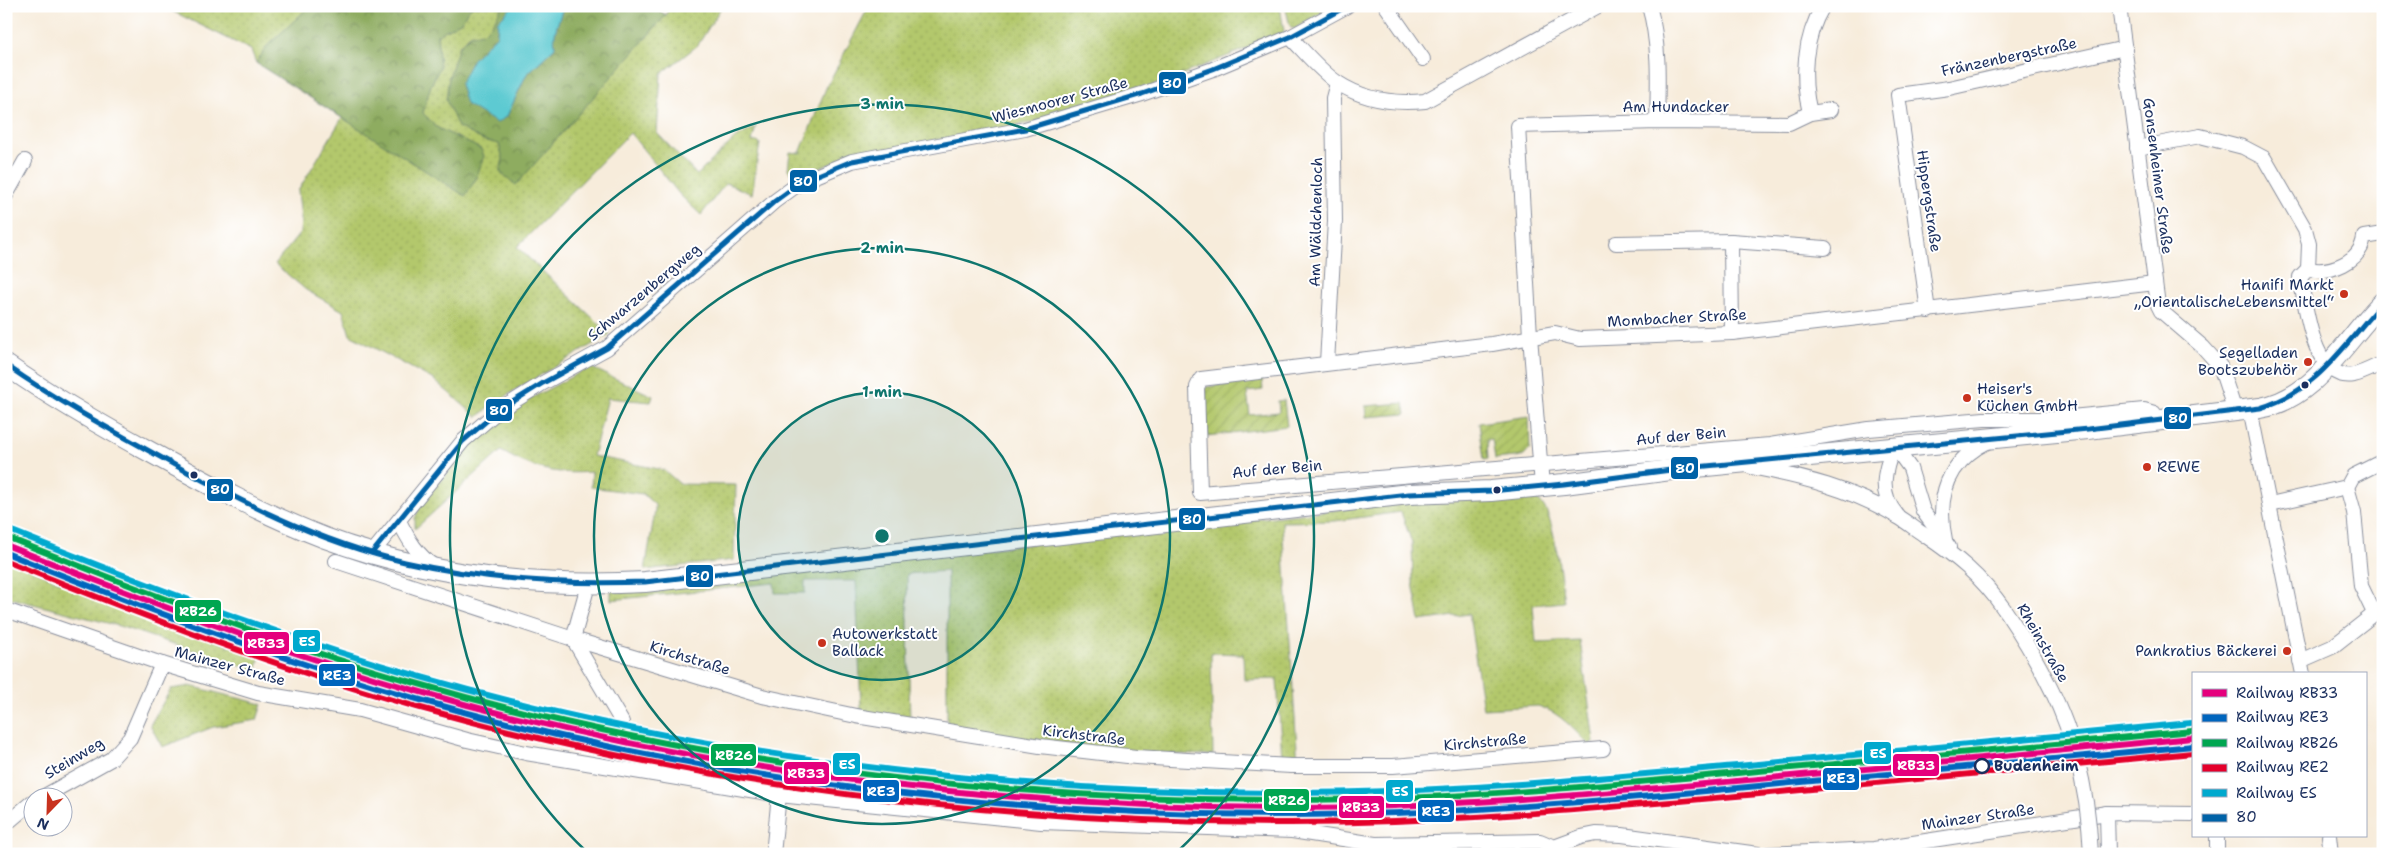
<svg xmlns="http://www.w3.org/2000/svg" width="2389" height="860" viewBox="0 0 2389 860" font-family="'Shantell Sans',sans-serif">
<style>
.grass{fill:url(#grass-dots);stroke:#677c65}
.forest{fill:url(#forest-crowns);stroke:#546e5f}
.garden{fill:url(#garden-furrows);stroke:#677c65}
.water{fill:#5dcad2;stroke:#3c7c98}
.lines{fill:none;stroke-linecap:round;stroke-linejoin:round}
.minor-casing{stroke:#898e9c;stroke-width:16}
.secondary-casing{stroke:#898e9c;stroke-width:22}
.minor{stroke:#fff;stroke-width:14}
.secondary{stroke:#fff;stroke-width:20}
.minor-bridge-casing{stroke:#898e9c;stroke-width:16;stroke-linecap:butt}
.minor-bridge{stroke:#fff;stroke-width:14}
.bus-1-casing{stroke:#fff;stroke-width:9}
.bus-1{stroke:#0062a7;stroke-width:5}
.rail-1-casing{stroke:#fff;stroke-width:10}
.rail-2-casing{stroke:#fff;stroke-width:10}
.rail-3-casing{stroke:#fff;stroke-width:10}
.rail-4-casing{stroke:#fff;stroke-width:10}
.rail-5-casing{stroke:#fff;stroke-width:10}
.rail-1{stroke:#e5007d;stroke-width:6}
.rail-2{stroke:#0065bd;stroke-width:6}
.rail-3{stroke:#00a651;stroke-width:6}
.rail-4{stroke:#e4002b;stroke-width:6}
.rail-5{stroke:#00a9ce;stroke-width:6}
.ring{fill:none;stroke:#0f766e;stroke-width:2.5}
.poi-dot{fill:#c8321e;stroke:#fff;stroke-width:2}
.bus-dot{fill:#1b2f5e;stroke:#fff;stroke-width:2}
.stop-dot{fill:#fff;stroke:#1b2f5e;stroke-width:2.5}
.labels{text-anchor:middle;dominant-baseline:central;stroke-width:4;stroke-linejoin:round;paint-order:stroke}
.street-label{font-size:15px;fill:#1b2f5e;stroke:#fff}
.poi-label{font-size:15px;fill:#1b2f5e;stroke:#fff;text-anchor:end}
.stop-label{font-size:15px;font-weight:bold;fill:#1b2f5e;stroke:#fff;text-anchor:start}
.centre{fill:#0f766e;stroke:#fff;stroke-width:2.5}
.ring-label{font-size:15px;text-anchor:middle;font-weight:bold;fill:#0f766e;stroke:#fff;stroke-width:4;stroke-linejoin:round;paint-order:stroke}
.line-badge{stroke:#fff;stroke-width:2}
.badge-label{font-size:14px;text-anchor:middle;font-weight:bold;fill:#fff}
</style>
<defs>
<pattern id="grass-dots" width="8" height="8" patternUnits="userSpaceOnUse" patternTransform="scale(1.25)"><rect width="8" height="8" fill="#b3c86c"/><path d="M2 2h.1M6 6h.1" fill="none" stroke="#99ac60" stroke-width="1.8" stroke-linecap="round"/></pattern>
<pattern id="forest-crowns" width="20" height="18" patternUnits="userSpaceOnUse" patternTransform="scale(1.25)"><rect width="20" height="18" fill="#8eac60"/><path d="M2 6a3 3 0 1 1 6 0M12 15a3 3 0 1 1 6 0" fill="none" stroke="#738c52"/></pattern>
<pattern id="garden-furrows" width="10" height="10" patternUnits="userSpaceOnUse" patternTransform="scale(1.25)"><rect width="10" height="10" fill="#b3c86c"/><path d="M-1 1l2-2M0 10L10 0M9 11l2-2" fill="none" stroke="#99ac60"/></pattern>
</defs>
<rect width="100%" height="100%" fill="#fff"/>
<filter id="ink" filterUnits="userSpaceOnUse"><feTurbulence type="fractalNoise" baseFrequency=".02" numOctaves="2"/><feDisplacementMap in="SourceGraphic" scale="10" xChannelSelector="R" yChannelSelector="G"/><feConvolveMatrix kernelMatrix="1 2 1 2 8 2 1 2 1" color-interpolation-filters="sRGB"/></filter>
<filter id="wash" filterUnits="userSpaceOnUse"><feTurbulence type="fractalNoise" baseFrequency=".0096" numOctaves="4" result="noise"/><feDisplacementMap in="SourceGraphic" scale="20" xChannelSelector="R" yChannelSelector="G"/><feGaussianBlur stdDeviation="1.12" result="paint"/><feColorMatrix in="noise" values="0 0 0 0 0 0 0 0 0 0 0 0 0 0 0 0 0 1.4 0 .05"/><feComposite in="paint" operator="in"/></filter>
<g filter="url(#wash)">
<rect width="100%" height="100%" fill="#f7ecdb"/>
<g class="grass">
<polygon points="162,6 652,6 666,15 670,6 722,6 698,45 661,74 657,133 697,175 734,139 756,127 752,141 760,143 752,194 726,183 701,215 680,195 630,133 517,247 610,334 512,392 477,417 434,380 350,335 343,311 306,290 275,264 300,233 301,219 298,191 342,118 256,63 251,50"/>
<path d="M869,6H963L983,10L990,6H1280L1284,31L1283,34L1130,95L1040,121L860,154C848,157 798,176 792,175L788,169L790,152L800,153L826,88Z"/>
<polygon points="1285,6 1333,6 1294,29 1290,26"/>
<path d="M590,367L653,396L651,402L608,398L593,456L664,470L680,484L736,485L734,560L645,570L655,511V505L643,494L591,487L592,472C555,475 533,469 501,451L415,529V518L422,502L480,435L520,404Z"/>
<path d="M1521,497C1529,498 1537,498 1542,504C1555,518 1561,581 1564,602L1533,605L1536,643L1580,641L1594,741L1589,745C1574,730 1560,712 1538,706L1483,709L1469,614L1420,621L1413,583L1412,543L1401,512L1335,521L1282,522L1298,764L1282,760L1277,679L1244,680L1243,654L1211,653L1213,755L1132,753L947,728V571L907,574L910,723L875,716L861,710L856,581H805V593H775L774,583L611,600V591L1434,499Z"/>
<polygon points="6,558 87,594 260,657 256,671 119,626 6,597"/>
<polygon points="190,686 262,704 257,720 213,727 162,747 150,725 171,689"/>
</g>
<g class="forest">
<polygon points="310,6 473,6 468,10 462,21 437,35 440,67 431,85 423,113 436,127 481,149 484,156 476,179 465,196 256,63 268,45"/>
<path d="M502,6H513L498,21L497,35L487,46L507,116L526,75L555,47C552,32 560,21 563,6H652L666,15L516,185L500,172L503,159L499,144L483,140L458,127L446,100L449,77L459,46L470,35L483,33L493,23Z"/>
</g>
<g class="garden">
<polygon points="1262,379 1263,390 1247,392 1250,415 1279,412 1278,401 1284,400 1287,426 1207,436 1206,387"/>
<polygon points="1404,403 1406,414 1366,417 1365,406"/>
<polygon points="1529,416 1530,449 1524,456 1495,459 1492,439 1487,440 1488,459 1484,460 1479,423"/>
</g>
<path class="water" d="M513,6H563C560,21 552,32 555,47L526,75L507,116L497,123L466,104L460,84L473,59L497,35L498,21Z"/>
</g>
<g filter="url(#ink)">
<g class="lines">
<defs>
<g id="minor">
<polyline points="1386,6 1423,59"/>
<path d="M1649,6C1660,44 1658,83 1657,122"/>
<polyline points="2119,6 2158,305 2161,311 2203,347 2220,366 2235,411"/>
<path d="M1290,37C1304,51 1322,73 1338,83C1364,100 1395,104 1425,101L1598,6"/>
<path d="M1810,113C1801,77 1804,38 1823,6"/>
<polyline points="2137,148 2200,136 2243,147 2264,158 2305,229 2309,244 2308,269"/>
<polyline points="6,195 25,161"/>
<path d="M2383,234L2364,237C2361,262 2330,274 2308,269L2300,277C2306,305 2312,382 2354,375C2363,373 2374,367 2383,363"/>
<polyline points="1731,241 1732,333"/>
<polyline points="1616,243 1731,241 1825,248"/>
<polyline points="2155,283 1732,333 1580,339 1555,333 1492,344 1201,379 1197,387 1200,493 1770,445 1869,429 1927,424 1984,419 2050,419 2144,410 2154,413 2158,421"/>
<polyline points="1928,311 1898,95 1949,88 2125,48"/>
<polyline points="1327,363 1335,221 1333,98 1337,83"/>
<polyline points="2250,409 2303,674"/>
<path d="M1751,467C1802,477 1853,489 1898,517C1907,522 1915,529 1923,534C1956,556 1981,576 2004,609"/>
<polyline points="1542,486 1530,336 1518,126 1657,122 1789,123 1810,113 1831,110"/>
<polyline points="2347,487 2354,512 2361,586 2374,613"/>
<polyline points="2270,504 2347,487 2353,476 2383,461"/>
<path d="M1897,515C1878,493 1884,471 1894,446L1910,468L1923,511L1949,547"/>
<path d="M399,521C408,539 417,555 435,567"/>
<path d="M1945,540C1936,497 1947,461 1989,441"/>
<polyline points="372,553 463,441 498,411 543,383 607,348 775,201 801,182 852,161 1025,129 1142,94 1213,69 1290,37 1347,6"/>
<polyline points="336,561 573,639 762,696 856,716 1040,746 1136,757 1291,766 1393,766 1603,749"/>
<polyline points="588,585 573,639 622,722"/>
<polyline points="6,610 162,664 258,693 360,710 467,740 526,753 779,795 1041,822 1292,831 1375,844 1540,841 1554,847 1559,854"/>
<polyline points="2300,661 2332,647 2383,607"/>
<polyline points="41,798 111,759 130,738 162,664"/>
<polyline points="2107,813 2108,854"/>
<polyline points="6,824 32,802"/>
<polyline points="2329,836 2331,854"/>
<polyline points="1554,847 1581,837 1596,834 1622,835 1758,854"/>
<polyline points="773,854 779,795"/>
<polyline points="1768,854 1874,849 2107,813 2193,814"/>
<polyline points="2217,854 2217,836"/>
</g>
<path id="secondary" d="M6,365C53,398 102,426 152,453C208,484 265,515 325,538C428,576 535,588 645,582L1409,494L1491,491L1564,484L1686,468L2088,429L2260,408C2316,399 2346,338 2383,302"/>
</defs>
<use href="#minor" class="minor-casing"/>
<use href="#secondary" class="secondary-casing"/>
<use href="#minor" class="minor"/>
<use href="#secondary" class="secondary"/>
<defs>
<path id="minor-bridge" d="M2004,609C2058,688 2087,757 2091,854"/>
</defs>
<use href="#minor-bridge" class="minor-bridge-casing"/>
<use href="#minor-bridge" class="minor-bridge"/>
<defs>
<g id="bus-1">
<path d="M6,365C56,400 109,429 162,458C239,501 318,542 405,562C484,580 564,585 645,582L1409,494L1491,491L1564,484L1686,468L2088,429L2260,408C2318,391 2344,344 2383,302"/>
<polyline points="372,553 463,441 498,411 543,383 607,348 775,201 801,182 852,161 1025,129 1142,94 1213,69 1290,37 1347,6"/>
</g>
</defs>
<use href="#bus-1" class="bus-1-casing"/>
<use href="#bus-1" class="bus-1"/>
<defs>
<path id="rail-1" d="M6,545C141,599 277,651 417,691C694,771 1001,808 1290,808C1447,808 1603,793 1759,779C1903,766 2048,753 2193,738"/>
<path id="rail-2" d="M6,553C141,607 277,659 417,699C697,779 999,816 1290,815C1447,815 1603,801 1759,786C1903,773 2048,760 2193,746"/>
<path id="rail-3" d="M9,538C144,592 279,644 419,684C694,764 1004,801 1291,800C1447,800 1603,786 1759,771C1903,758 2048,745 2192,731"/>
<path id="rail-4" d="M6,561C141,615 277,668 417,707C699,786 997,823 1290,823C1447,823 1603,808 1759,794C1903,781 2048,768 2193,753"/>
<path id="rail-5" d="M12,531C146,585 281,637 421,677C696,756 1006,794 1291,793C1448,793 1603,778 1759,764C1903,751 2047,738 2191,723"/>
</defs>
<use href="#rail-1" class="rail-1-casing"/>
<use href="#rail-2" class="rail-2-casing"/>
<use href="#rail-3" class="rail-3-casing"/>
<use href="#rail-4" class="rail-4-casing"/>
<use href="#rail-5" class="rail-5-casing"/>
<use href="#rail-1" class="rail-1"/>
<use href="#rail-2" class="rail-2"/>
<use href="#rail-3" class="rail-3"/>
<use href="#rail-4" class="rail-4"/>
<use href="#rail-5" class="rail-5"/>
</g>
</g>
<circle cx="882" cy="536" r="144" fill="#0f766e" fill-opacity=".12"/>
<g class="ring">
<circle cx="882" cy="536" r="144"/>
<circle cx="882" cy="536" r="288"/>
<path d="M587 852A432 432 0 1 1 1177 852"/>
</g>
<g class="poi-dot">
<circle cx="2344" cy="294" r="5"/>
<circle cx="2308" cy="362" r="5"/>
<circle cx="1967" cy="398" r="5"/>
<circle cx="2147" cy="467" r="5"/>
<circle cx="822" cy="643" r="5"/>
<circle cx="2287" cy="651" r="5"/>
</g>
<g class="bus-dot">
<circle cx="2305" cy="385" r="4.5"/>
<circle cx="194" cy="475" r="4.5"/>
<circle cx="1497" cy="490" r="4.5"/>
</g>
<circle class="stop-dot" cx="1982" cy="766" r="7"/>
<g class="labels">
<g class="street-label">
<text transform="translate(2009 57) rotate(-12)">Fränzenbergstraße</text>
<text transform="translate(1060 100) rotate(-15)">Wiesmoorer Straße</text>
<text x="1676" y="107">Am Hundacker</text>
<text transform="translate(2158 176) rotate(83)">Gonsenheimer Straße</text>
<text transform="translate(1929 201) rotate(82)">Hippergstraße</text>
<text transform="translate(1316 222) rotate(-89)">Am Wäldchenloch</text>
<text transform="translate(644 292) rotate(-40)">Schwarzenbergweg</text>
<text transform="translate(1677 318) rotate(-3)">Mombacher Straße</text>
<text transform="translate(1681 436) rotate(-5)">Auf der Bein</text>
<text transform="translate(1277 469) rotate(-5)">Auf der Bein</text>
<text transform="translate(2043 643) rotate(60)">Rheinstraße</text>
<text transform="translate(690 658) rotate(17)">Kirchstraße</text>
<text transform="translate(230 666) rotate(15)">Mainzer Straße</text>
<text transform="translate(1084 735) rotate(7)">Kirchstraße</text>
<text transform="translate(1485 742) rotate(-5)">Kirchstraße</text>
<text transform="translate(74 758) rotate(-31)">Steinweg</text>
<text transform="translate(1978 817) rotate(-8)">Mainzer Straße</text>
</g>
<g class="poi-label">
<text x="2334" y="285">Hanifi Markt<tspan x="2334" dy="17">„OrientalischeLebensmittel“</tspan></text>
<text x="2298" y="353">Segelladen<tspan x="2298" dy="17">Bootszubehör</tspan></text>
<text x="1977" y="389" text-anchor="start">Heiser's<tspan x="1977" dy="17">Küchen GmbH</tspan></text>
<text x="2157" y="467" text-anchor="start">REWE</text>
<text x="832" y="634" text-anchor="start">Autowerkstatt<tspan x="832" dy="17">Ballack</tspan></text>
<text x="2277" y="651">Pankratius Bäckerei</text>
</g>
<g class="stop-label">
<text x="1994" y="766">Budenheim</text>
</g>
</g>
<circle cx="882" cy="536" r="8" class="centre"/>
<g class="ring-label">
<text x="882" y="109">3 min</text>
<text x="882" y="253">2 min</text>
<text x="882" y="397">1 min</text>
</g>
<g class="line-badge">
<rect x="1158" y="71" width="29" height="24" rx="5" fill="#0062a7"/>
<rect x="789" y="169" width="29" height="24" rx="5" fill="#0062a7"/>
<rect x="485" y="398" width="28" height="24" rx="5" fill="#0062a7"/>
<rect x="2163" y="406" width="29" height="24" rx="5" fill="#0062a7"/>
<rect x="1670" y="456" width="29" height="24" rx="5" fill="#0062a7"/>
<rect x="206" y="478" width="28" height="24" rx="5" fill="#0062a7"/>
<rect x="1178" y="507" width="28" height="24" rx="5" fill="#0062a7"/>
<rect x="685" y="564" width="29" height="24" rx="5" fill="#0062a7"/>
<rect x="174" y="599" width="48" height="24" rx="5" fill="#00a651"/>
<rect x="292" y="629" width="29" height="24" rx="5" fill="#00a9ce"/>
<rect x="243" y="631" width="47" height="24" rx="5" fill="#e5007d"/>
<rect x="318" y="663" width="38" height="24" rx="5" fill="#0065bd"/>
<rect x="1863" y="741" width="29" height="24" rx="5" fill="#00a9ce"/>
<rect x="710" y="743" width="47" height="24" rx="5" fill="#00a651"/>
<rect x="832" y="752" width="29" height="24" rx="5" fill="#00a9ce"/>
<rect x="1892" y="753" width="48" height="24" rx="5" fill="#e5007d"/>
<rect x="783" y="761" width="47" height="24" rx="5" fill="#e5007d"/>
<rect x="1822" y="767" width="38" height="24" rx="5" fill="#0065bd"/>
<rect x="1385" y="779" width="29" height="24" rx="5" fill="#00a9ce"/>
<rect x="862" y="779" width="38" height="24" rx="5" fill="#0065bd"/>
<rect x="1263" y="788" width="47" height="24" rx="5" fill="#00a651"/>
<rect x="1338" y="795" width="47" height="24" rx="5" fill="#e5007d"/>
<rect x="1417" y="799" width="38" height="24" rx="5" fill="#0065bd"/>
</g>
<g class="badge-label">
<text x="1172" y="88">80</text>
<text x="803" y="186">80</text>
<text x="499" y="415">80</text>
<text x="2178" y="423">80</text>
<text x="1685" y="473">80</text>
<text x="220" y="494">80</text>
<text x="1192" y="524">80</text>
<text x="700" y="581">80</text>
<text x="198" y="616">RB26</text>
<text x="307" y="646">ES</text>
<text x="266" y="648">RB33</text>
<text x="337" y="680">RE3</text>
<text x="1878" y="758">ES</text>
<text x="734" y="760">RB26</text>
<text x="847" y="769">ES</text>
<text x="1916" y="770">RB33</text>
<text x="806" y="778">RB33</text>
<text x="1841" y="783">RE3</text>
<text x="1400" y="796">ES</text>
<text x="881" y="796">RE3</text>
<text x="1287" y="805">RB26</text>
<text x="1361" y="812">RB33</text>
<text x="1436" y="816">RE3</text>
</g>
<rect width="2389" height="860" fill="none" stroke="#fff" stroke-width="25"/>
<rect x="2192" y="672" width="175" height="165" fill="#ffffff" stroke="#a4acbf"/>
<rect x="2202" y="689" width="25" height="8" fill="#e5007d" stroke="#a4acbf"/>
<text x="2236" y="698" font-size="15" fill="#1b2f5e">Railway RB33</text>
<rect x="2202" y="714" width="25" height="8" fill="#0065bd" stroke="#a4acbf"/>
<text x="2236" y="722" font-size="15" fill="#1b2f5e">Railway RE3</text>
<rect x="2202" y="739" width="25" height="8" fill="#00a651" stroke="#a4acbf"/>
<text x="2236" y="748" font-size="15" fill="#1b2f5e">Railway RB26</text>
<rect x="2202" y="764" width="25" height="8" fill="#e4002b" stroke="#a4acbf"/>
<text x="2236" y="772" font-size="15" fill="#1b2f5e">Railway RE2</text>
<rect x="2202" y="789" width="25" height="8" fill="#00a9ce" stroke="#a4acbf"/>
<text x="2236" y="798" font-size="15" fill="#1b2f5e">Railway ES</text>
<rect x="2202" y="814" width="25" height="8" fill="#0062a7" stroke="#a4acbf"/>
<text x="2236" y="822" font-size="15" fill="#1b2f5e">80</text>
<g transform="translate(48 812) rotate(203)"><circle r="24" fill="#ffffff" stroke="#a4acbf"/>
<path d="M0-4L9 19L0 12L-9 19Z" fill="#c8321e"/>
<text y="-8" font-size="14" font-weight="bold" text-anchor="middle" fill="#1b2f5e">N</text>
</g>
</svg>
